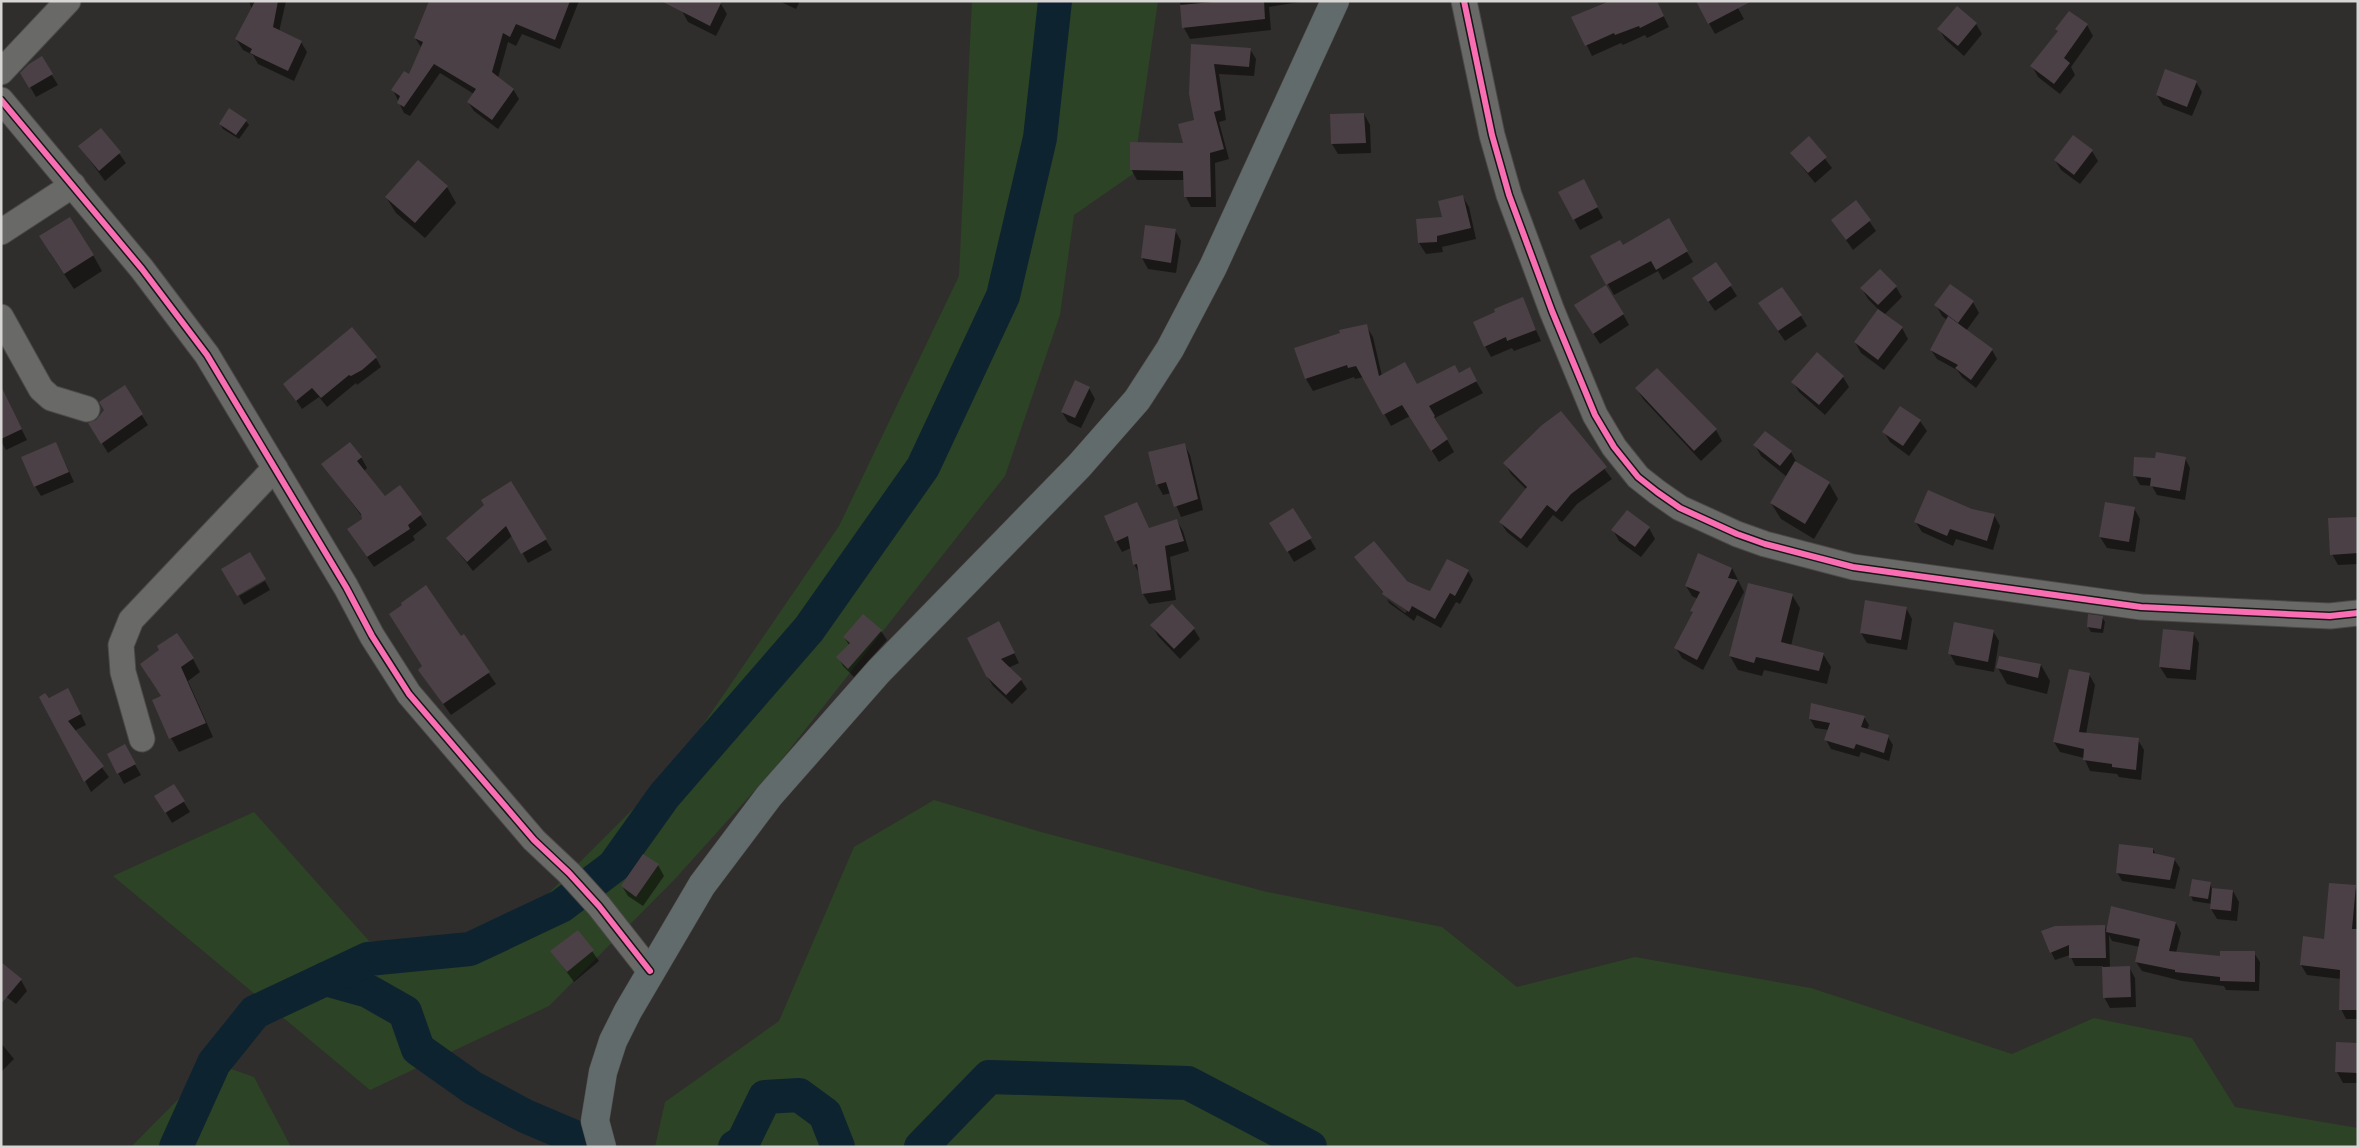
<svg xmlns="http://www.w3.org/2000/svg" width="2359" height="1148" viewBox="0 0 2359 1148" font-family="Poppins,sans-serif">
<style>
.green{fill:#2d4325}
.shadow{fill:#0007}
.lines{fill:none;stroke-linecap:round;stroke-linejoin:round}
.river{stroke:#0e2330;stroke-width:34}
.building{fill:#4b4046}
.minor-casing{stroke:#4a4947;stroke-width:27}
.major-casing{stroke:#4a4947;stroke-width:29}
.minor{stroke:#696968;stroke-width:25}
.major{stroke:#626b6b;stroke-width:28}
.cycleway-casing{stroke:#171715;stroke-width:9}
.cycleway{stroke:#f96db3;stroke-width:6}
</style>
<rect width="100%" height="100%" fill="#2f2e2c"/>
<g class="green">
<polygon points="972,1 1158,1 1133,174 1074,215 1060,315 1005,476 775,768 674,880 549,1006 370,1090 113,876 254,812 369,941 499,943 672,770 839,526 959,276"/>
<polygon points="934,800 1041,832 1267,892 1442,927 1517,987 1635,957 1811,988 2012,1054 2094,1018 2192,1038 2235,1107 2358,1128 2358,1147 655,1147 665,1102 779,1021 854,847"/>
<polygon points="214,1063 254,1077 291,1147 131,1147"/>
</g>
<g class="shadow">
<polygon points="249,1 286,1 279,32 301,42 307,52 294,81 258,64 253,55 243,50 236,39 252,10"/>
<polygon points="483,1 579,1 560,49 522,34 516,46 508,42 498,78 513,89 519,99 498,129 474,111 468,102 474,94 440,73 410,116 404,113 393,90 410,76 421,47 415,38"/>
<polygon points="779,1 800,1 796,9"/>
<polygon points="1180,1 1306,1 1269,7 1271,30 1190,39 1184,28"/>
<polygon points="1608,1 1656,1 1669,27 1647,38 1645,35 1623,45 1621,43 1592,56 1573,17"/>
<polygon points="1734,1 1744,19 1715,34 1697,2"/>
<polygon points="721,4 727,14 716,36 688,22 682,11"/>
<polygon points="1957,8 1976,24 1982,34 1964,56 1945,39 1939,29"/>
<polygon points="2087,25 2093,36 2071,67 2075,75 2060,94 2038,77 2032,66"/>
<polygon points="1192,45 1250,49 1256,59 1254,76 1219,74 1226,120 1219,122 1229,159 1215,163 1216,207 1191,207 1186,197 1185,180 1137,180 1131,169 1185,144 1195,121"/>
<polygon points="41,58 58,85 36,97 22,73"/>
<polygon points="2196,82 2202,92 2192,116 2163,105 2157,95"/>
<polygon points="1364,114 1370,125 1371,153 1338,154 1332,144"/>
<polygon points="246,121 249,125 239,139 223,129 220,124"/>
<polygon points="101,129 126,163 105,181 80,147"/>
<polygon points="1809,138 1832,168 1815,183 1791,153"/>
<polygon points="2092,151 2098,161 2080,184 2061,170 2055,160"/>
<polygon points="447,187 456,203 425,238 396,213 386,197"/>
<polygon points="1589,191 1603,218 1580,230 1574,219"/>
<polygon points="1463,197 1469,207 1476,239 1442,247 1443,252 1426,254 1419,243 1417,220 1443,218"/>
<polygon points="1856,202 1876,231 1853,250 1832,220"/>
<polygon points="1668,220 1693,262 1663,280 1658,271 1614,295 1592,256 1623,246"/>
<polygon points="1146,226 1175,230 1181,241 1176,273 1148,269 1142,258"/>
<polygon points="50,253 93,255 102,271 74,289"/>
<polygon points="1716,264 1737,296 1715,311 1699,288"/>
<polygon points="1896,287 1902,297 1884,315 1902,328 1908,339 1884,370 1861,353 1855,342 1879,310 1868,299 1862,289"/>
<polygon points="1522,299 1541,341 1514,351 1512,348 1491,357 1485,346 1497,313"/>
<polygon points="1973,302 1979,313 1966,331 1992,350 1997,359 1976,388 1962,377 1957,370 1937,359 1931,350 1947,320 1942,316 1936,305"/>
<polygon points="1623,314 1629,325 1600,344 1582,316"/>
<polygon points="1766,314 1801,316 1807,326 1785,341"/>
<polygon points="1366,326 1373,337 1382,376 1417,386 1459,374 1469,369 1483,393 1435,418 1454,452 1439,462 1410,416 1391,426 1364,377 1355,379 1354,377 1313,391 1306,379 1296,349"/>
<polygon points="376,358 381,367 357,385 356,383 327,407 319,397 302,409 285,384"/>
<polygon points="1843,377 1849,387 1825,415 1799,392 1793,382"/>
<polygon points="124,387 148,425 108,453 90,424 97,421"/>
<polygon points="1089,388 1095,399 1081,428 1068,422 1062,412"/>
<polygon points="1637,389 1716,430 1722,441 1701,461 1643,399"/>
<polygon points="1,404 13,412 27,440 6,450 1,441"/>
<polygon points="1901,407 1920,421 1927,431 1909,456 1890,442 1884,432"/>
<polygon points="1561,412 1612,479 1577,504 1562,522 1553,515 1527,548 1507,532 1500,522 1526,489 1511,474 1505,463"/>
<polygon points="56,443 74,482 41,496 35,486"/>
<polygon points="1184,444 1190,455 1203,510 1181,517 1171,493 1163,495 1157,484"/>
<polygon points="1755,445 1791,452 1797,463 1829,483 1838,499 1814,539 1781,519 1771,503 1787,477 1761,456"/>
<polygon points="361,457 367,468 364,471 385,498 400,486 427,525 413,536 415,540 374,567 355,540 364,519 323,465"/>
<polygon points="2185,458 2190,468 2185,500 2157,495 2152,486 2140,485 2135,476"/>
<polygon points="511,483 552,550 528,563 513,535 473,571 448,539"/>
<polygon points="1136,503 1149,529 1177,521 1183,531 1189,551 1170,557 1176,600 1149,604 1143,594 1140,575 1134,564 1131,548 1122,552 1116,541"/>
<polygon points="2134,508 2140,519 2135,552 2107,548 2100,537"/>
<polygon points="1293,510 1316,549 1294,562 1271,523"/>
<polygon points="1627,511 1649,528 1655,539 1641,557 1619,541 1613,530"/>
<polygon points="1994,515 2000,526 1993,550 1956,539 1953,546 1922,532 1915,521"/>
<polygon points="2358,518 2358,564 2338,565 2332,554"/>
<polygon points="1356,557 1431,592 1468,571 1473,580 1460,604 1456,602 1441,628 1417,615 1414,621 1389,603 1387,599 1405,613 1407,611 1384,594"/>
<polygon points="1732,568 1744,592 1703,670 1682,658 1676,648 1694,614 1692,611 1698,599 1692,596 1686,586"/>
<polygon points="265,581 270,590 244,605 239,596"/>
<polygon points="1792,595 1800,608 1791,646 1823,654 1831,667 1827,684 1764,670 1762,676 1738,670 1730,656"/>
<polygon points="1172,605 1194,629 1200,639 1180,659 1158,636 1152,625"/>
<polygon points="1906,608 1912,619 1907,650 1867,643 1861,633"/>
<polygon points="863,616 881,631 887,640 854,677 843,666 838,657 849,645 844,637"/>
<polygon points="2102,617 2105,622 2103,633 2091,632 2088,627"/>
<polygon points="1993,631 1999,641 1994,672 1956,665 1950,654"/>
<polygon points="1004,632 1019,663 1008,668 1021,680 1027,689 1012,704 993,686 987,676"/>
<polygon points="2193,633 2199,643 2196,680 2167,678 2160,667"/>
<polygon points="463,636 496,684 451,715 419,670"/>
<polygon points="193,659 200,672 188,681 213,737 179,752 171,738 162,697 149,678"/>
<polygon points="2041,665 2050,681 2047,694 2007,684 1998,668"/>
<polygon points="2089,674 2095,685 2086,734 2138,740 2144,750 2141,780 2119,777 2117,774 2090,771 2084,758 2060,752 2054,742"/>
<polygon points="41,697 74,700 86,725 74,731 109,777 91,792"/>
<polygon points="1864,717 1869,725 1867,730 1888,737 1893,745 1889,761 1861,752 1859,757 1831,749 1826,740 1829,730 1815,728 1810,719"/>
<polygon points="124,746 141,775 124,784 108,754"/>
<polygon points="174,786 190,812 172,823 156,796"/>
<polygon points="2153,849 2156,855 2174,859 2180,868 2175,889 2122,881 2117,872"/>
<polygon points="658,865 664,876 643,906 628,896 622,886"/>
<polygon points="2210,883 2212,889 2233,891 2239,902 2237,921 2217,919 2211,909 2212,904 2193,901 2191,896"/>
<polygon points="2355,886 2358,892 2358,1019 2346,1019 2341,1009 2341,979 2307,975 2301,965 2325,941"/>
<polygon points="2176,923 2181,933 2176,953 2221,958 2254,953 2260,962 2259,991 2226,990 2224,986 2182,981 2142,971 2136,962 2140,947 2112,941 2109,935 2110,968 2129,967 2135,978 2136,1007 2110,1008 2104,997 2103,966 2075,966 2070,955 2055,960 2051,952 2104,926 2107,931"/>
<polygon points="578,931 599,961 574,982 552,952"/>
<polygon points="21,980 27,991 16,1004 1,993"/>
<polygon points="1,1043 14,1059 1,1072"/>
<polygon points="2358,1044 2358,1083 2343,1083 2337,1072"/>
</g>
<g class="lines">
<g class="river">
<polyline points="325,979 368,991 405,1012 418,1049 473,1088 525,1116 598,1147"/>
<polyline points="176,1147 214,1063 255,1012 368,959 470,949 561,906 614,866 664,796 809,629 923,467 1003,296 1040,138 1055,1"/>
<polyline points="735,1147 743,1142 765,1097 799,1095 825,1114 838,1147"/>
<polyline points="921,1147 989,1077 1188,1083 1310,1147"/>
</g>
</g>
<g class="building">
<polygon points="255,1 278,1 273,27 302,41 288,71 250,53 252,49 235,39"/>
<polygon points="429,1 570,1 555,40 516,24 510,37 503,33 492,72 514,89 492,120 467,102 476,89 434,64 404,107 397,103 400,96 391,90 404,71 409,74 423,42 414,38"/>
<polygon points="661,1 722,1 710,26"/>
<polygon points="1224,1 1264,1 1265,19 1182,28 1180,5"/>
<polygon points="1609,1 1657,1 1664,16 1640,28 1639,26 1615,35 1614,33 1585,46 1571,17"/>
<polygon points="1696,1 1752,1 1708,24"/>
<polygon points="1957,6 1977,23 1958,46 1937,29"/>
<polygon points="2069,11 2088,24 2064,58 2070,63 2054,84 2030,66 2058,31 2055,29"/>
<polygon points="1191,44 1251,48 1249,67 1214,64 1221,110 1214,112 1224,149 1210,153 1211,197 1184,197 1183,171 1130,170 1130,142 1183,143 1178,124 1194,120 1189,94"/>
<polygon points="42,56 53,74 29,88 20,73 29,64"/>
<polygon points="2165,69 2197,81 2187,107 2156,95"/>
<polygon points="229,108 247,120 236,135 219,124"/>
<polygon points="1364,113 1366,143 1331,144 1330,114"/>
<polygon points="101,128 121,152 99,171 78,146"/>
<polygon points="2073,135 2093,150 2074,175 2054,160"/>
<polygon points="1809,136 1827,157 1808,173 1790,153"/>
<polygon points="418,160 448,186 415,223 385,197"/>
<polygon points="1584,179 1598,207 1573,220 1558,192"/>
<polygon points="1463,195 1471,228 1437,236 1437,242 1418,243 1416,219 1442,217 1438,201"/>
<polygon points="1856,200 1871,220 1846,240 1831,220"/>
<polygon points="70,217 94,255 64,274 39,236"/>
<polygon points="1669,218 1688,251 1656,270 1651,261 1606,285 1590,256 1620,240 1623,245"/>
<polygon points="1145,225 1176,229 1171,263 1141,258"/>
<polygon points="1716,262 1732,285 1708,302 1692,278"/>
<polygon points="1880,269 1897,286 1878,305 1860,288"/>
<polygon points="1950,284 1974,301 1958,323 1934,305"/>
<polygon points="1606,285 1624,314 1593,334 1574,305"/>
<polygon points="1782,287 1802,315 1778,331 1758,303"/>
<polygon points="1523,297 1536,330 1507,341 1506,337 1484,347 1473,322 1495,312 1494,309"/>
<polygon points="1878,309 1903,327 1878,360 1854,342"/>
<polygon points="1948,316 1993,349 1971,380 1955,368 1958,365 1930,350"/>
<polygon points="1367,324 1379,376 1405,362 1417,384 1455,365 1459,373 1470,367 1477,381 1429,406 1435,416 1434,417 1448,439 1431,451 1402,405 1383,415 1356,366 1348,368 1347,365 1305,379 1294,348 1340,333 1339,330"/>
<polygon points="352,327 377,357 362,370 351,376 349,375 321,398 312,388 296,401 283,384"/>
<polygon points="1817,352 1844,376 1819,405 1791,382"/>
<polygon points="1657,368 1717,429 1694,451 1635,388"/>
<polygon points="1075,380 1090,387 1075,418 1061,412"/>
<polygon points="125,385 143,414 101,444 88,423 96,420 104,410 99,402"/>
<polygon points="1,386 22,429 1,439"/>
<polygon points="1900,406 1921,420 1903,446 1882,432"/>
<polygon points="1561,411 1607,467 1571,494 1556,512 1547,505 1521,539 1499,522 1527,487 1503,463 1542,425"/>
<polygon points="1765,431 1792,451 1780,466 1753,445"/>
<polygon points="56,442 69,472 34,487 21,457"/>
<polygon points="350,442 362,457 357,461 385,496 400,485 422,514 408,525 410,529 367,557 347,529 362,519 361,514 321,464"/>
<polygon points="1185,443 1198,499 1174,507 1166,482 1156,485 1148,452"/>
<polygon points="2156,452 2186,457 2180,491 2150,486 2151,478 2133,476 2134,457 2155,458"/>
<polygon points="1795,461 1830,482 1805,524 1770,503"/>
<polygon points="511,481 547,539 521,554 506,526 467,562 446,538 484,505 481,500"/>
<polygon points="1928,490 1972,509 1995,514 1987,541 1950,529 1947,536 1914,522"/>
<polygon points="1137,502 1149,528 1177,519 1184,541 1165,546 1171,590 1142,594 1137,564 1133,565 1128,536 1115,542 1104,516"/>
<polygon points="2105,502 2135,507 2129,542 2099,537"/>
<polygon points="1293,508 1312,538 1287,552 1269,523"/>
<polygon points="1627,510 1650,527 1635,547 1611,530"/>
<polygon points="2358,517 2358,553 2330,555 2328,518"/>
<polygon points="1374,541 1407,581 1425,589 1430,591 1447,559 1469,570 1455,596 1450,593 1435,619 1412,606 1409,612 1382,594 1383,592 1354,557"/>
<polygon points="250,552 266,579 237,596 221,569"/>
<polygon points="1698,553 1732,568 1728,578 1738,580 1697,660 1674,648 1693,612 1690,611 1700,592 1685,586"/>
<polygon points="1748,583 1793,594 1781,642 1824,653 1819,671 1756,657 1754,663 1729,656"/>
<polygon points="426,585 461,636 464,634 490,672 443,704 418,670 422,666 389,614 402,605 401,603"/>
<polygon points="1865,600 1907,607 1901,640 1860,633"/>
<polygon points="1172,604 1195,628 1174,649 1150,625"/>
<polygon points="863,614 882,630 848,669 836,657 850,643 843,637"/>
<polygon points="2088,614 2103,616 2101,629 2087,627"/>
<polygon points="999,621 1015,653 1001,659 1022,679 1006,695 986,676 967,638"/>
<polygon points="1954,622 1994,630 1988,662 1948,654"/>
<polygon points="2163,629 2194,632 2190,670 2159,667"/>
<polygon points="177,633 194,658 181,667 206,723 169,739 152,700 161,696 140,664 159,650 157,646"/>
<polygon points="1999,656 2041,664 2038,678 1996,668"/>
<polygon points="2069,669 2090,673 2079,732 2139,738 2136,770 2112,767 2112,764 2083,760 2084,749 2053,742"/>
<polygon points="68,688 81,714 68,721 104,766 84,782 39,697 45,693 49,698"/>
<polygon points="1811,703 1865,716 1861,727 1889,735 1884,753 1856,744 1854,749 1824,740 1830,723 1809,719"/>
<polygon points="125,744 136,764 117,774 107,754"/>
<polygon points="174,784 185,801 165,813 154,796"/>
<polygon points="2119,844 2153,848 2153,853 2175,858 2170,880 2116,873"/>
<polygon points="643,854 659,864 636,897 621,886"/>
<polygon points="2192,879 2211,882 2208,899 2189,896"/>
<polygon points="2329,883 2356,885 2352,929 2358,929 2358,1010 2339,1010 2340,970 2300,965 2303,936 2324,939"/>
<polygon points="2212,888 2233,890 2231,911 2210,909"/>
<polygon points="2111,906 2176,922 2169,951 2220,956 2220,951 2255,951 2255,982 2220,981 2220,977 2175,972 2175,970 2135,962 2140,939 2106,932"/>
<polygon points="2105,925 2106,958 2069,958 2069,945 2050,953 2041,931 2055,926"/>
<polygon points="578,930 594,950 567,972 550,951"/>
<polygon points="1,962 22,979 1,1004"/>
<polygon points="2130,966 2131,997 2103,998 2102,967"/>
<polygon points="2336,1042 2358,1043 2358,1073 2335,1072"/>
</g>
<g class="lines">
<defs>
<g id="minor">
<polyline points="1464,1 1492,135 1509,195 1552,311 1595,415 1614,447 1638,477 1657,492 1680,508 1737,534 1765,544 1853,567 2141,607 2330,616 2358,613"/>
<polyline points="1,72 68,1"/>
<polyline points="1,100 142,269 207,355 346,587 372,636 409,694 534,840 569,873 599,906 650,971"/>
<polyline points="1,232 73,185"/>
<polyline points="1,317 41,389 51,398 87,409"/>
<polyline points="142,739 123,672 121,645 131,620 275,468"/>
</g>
<polyline id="major" points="602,1147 595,1121 603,1072 613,1041 628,1011 702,885 769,796 879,671 1079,466 1137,400 1170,349 1213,267 1335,1"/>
</defs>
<use href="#minor" class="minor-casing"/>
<use href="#major" class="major-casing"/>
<use href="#minor" class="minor"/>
<use href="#major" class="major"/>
<defs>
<g id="cycleway">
<polyline points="1464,1 1492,135 1509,195 1552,311 1595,415 1614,447 1638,477 1657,492 1680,508 1737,534 1765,544 1853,567 2141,607 2330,616 2358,613"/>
<polyline points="1,100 142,269 207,355 346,587 372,636 409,694 534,840 569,873 599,906 650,971"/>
</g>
</defs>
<use href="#cycleway" class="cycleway-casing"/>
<use href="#cycleway" class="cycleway"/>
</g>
<rect width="2359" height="1148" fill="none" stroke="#d7d6d4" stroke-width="5"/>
</svg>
